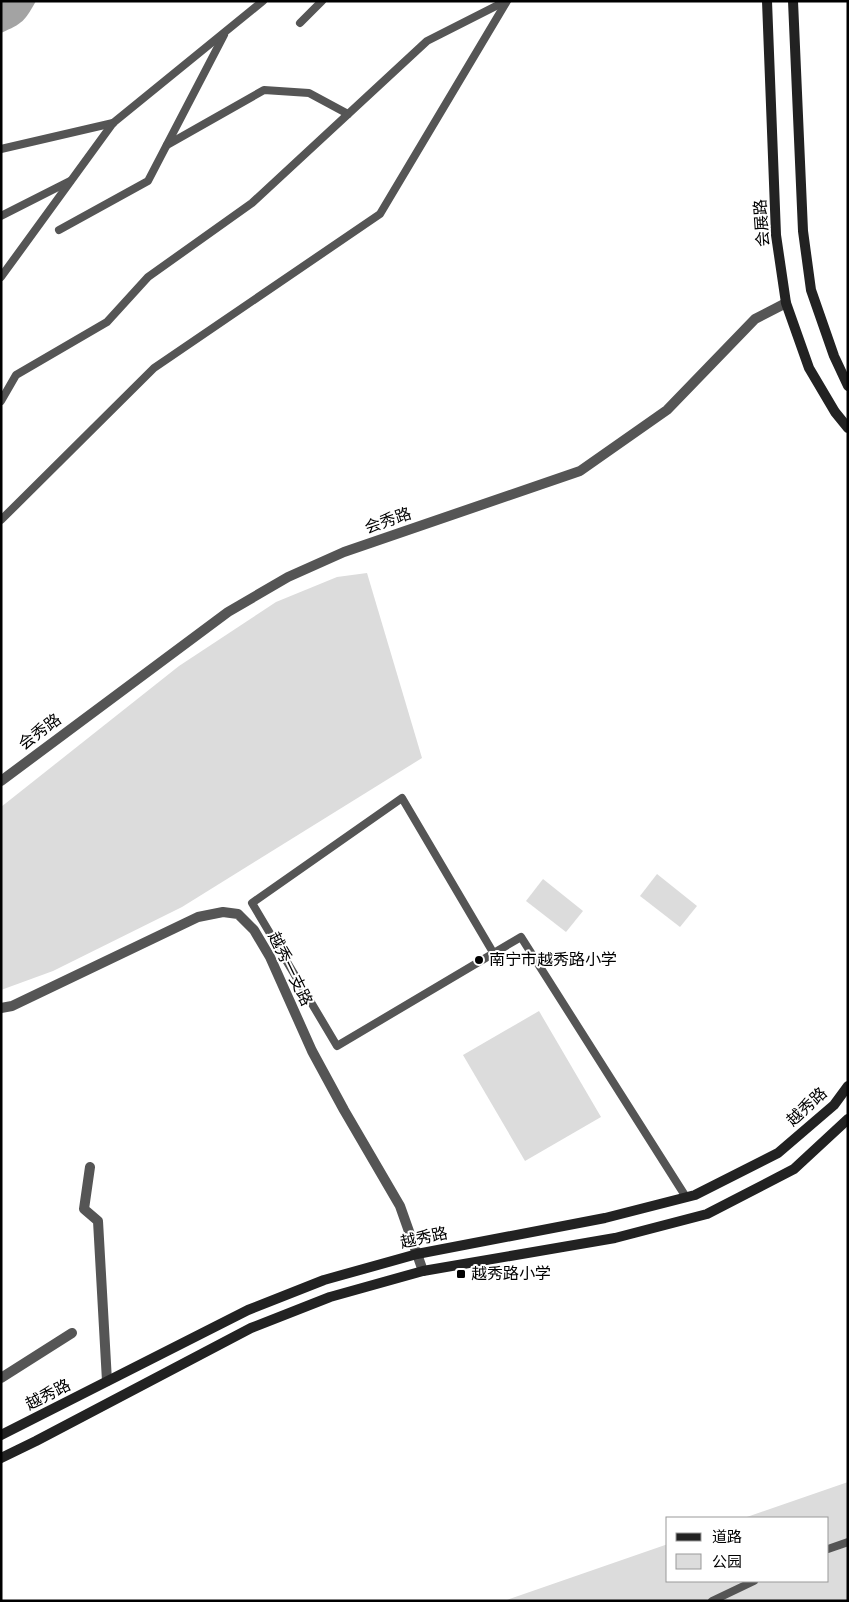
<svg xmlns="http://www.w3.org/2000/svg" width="849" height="1602" viewBox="0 0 849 1602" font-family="'Source Sans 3','Noto Sans SC',sans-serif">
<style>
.green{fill:#dcdcdc}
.water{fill:#a3a3a3}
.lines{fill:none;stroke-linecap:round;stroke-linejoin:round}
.lane{stroke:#555;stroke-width:8}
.street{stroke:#555;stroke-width:10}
.secondary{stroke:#222;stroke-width:10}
.poi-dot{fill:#000;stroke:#fff;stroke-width:2}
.labels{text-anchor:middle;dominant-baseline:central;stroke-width:4;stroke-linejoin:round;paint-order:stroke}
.street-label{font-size:16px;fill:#000;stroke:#fff}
.poi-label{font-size:16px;fill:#000;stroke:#fff;text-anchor:start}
</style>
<rect width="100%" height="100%" fill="#fff"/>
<g class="green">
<polygon points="367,573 422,758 182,907 53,971 1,990 1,807 179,666 276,602 337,577"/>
<polygon points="657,874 697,906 680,927 640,896"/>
<polygon points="543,879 583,911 566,932 526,901"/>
<polygon points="539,1011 601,1117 525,1161 463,1055"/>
<polygon points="848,1482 848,1601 504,1601 668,1544 668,1581 828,1581 828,1518 744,1518"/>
</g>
<path class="water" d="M1,1H36C24,22 23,23 1,33Z"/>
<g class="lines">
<g class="lane">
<polyline points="300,23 322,1"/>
<polyline points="167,145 264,90 309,93 348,114"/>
<polyline points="1,149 113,123"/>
<polyline points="1,216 70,181"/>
<polyline points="59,230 148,181 224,35"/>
<polyline points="1,277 113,123 263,1"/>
<polyline points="1,401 16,375 107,322 148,277 252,203 427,41 506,1"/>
<polyline points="1,520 154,368 380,214 507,1"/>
<polyline points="494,954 402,798 252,903 337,1046 521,937 686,1197"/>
<polyline points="828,1549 848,1542"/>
<polyline points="712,1601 754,1581"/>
</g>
<g class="street">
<polyline points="1,781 228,612 288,577 344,552 580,471 667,410 755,319 786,303"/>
<polyline points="1,1008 12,1006 198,917 223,912 238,914 254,930 270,957 312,1051 344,1110 400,1206 423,1271"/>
<polyline points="90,1167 84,1209 98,1221 107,1381"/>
<polyline points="1,1378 72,1333"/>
</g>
<g class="secondary">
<polyline points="767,1 776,235 786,303 809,368 835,412 848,428"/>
<polyline points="793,1 803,231 811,290 834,356 848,386"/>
<polyline points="1,1435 248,1310 324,1280 417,1254 605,1218 695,1195 778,1153 834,1105 848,1086"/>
<polyline points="1,1458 36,1441 251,1328 330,1297 423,1271 615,1238 707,1214 794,1169 848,1119"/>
</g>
</g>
<g class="poi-dot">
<circle cx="479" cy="960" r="5"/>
<rect x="456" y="1269" width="10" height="10" rx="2.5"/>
</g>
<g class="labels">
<g class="street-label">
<text transform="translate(762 223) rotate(-94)">会展路</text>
<text transform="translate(388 521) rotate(-19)">会秀路</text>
<text transform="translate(40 732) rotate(-37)">会秀路</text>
<text transform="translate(290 969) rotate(64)">越秀一支路</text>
<text transform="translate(807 1107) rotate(-43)">越秀路</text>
<text transform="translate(424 1238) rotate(-12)">越秀路</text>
<text transform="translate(48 1395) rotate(-27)">越秀路</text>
</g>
<g class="poi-label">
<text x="489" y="960">南宁市越秀路小学</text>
<text x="471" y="1274">越秀路小学</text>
</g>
</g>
<rect width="849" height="1602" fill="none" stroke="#000000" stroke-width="5"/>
<rect x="666" y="1517" width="162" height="65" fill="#ffffff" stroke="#999999"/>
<rect x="676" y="1533" width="25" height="8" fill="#222222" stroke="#999999"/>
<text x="712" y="1542" font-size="15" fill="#000000">道路</text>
<rect x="676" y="1554" width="25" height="15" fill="#dcdcdc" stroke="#999999"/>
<text x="712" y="1567" font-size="15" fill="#000000">公园</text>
</svg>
